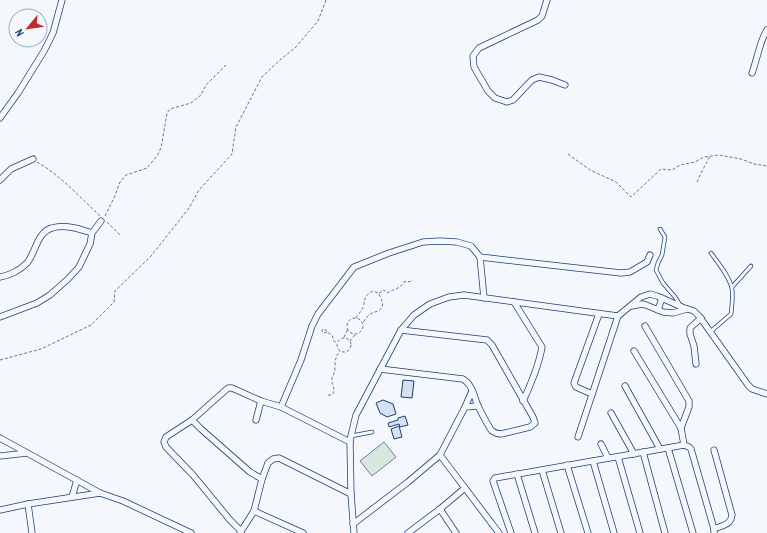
<svg xmlns="http://www.w3.org/2000/svg" width="767" height="533" viewBox="0 0 767 533" font-family="'PT Sans Narrow',sans-serif">
<style>
.green{fill:#d7e8df;stroke:#687fa3}
.building{fill:#d5e0f0;stroke:#1d3f73}
.lines{fill:none;stroke-linecap:round;stroke-linejoin:round}
.service-casing{stroke:#1d3f73;stroke-width:4.5}
.minor-casing{stroke:#1d3f73;stroke-width:7}
.path{stroke:#5e769c;stroke-width:1;stroke-dasharray:3 2;stroke-linecap:butt}
.service{stroke:#f4f7fb;stroke-width:3}
.minor{stroke:#f4f7fb;stroke-width:5.5}
</style>
<rect width="100%" height="100%" fill="#f4f7fb"/>
<polygon class="green" points="384,442 396,457 372,476 360,461"/>
<g class="building">
<polygon points="403,380 414,381 412,398 401,397"/>
<polygon points="383,400 393,404 396,414 387,417 380,413 376,403"/>
<polygon points="405,416 408,425 400,427 399,424 389,427 388,423 398,420 398,418"/>
<polygon points="399,426 402,437 394,439 391,429"/>
</g>
<g class="lines">
<defs>
<g id="service">
<polyline points="660,229 665,237 662,255 658,263 656,270 663,283 675,297 680,305"/>
<polyline points="732,287 751,266"/>
<path d="M710,332L731,314C732,306 733,297 732,289C730,277 718,263 711,253"/>
<polyline points="351,436 372,432"/>
</g>
<g id="minor">
<polyline points="547,0 542,16 538,20 479,48 473,56 474,67 488,91 495,98 507,102 513,100 528,84 532,80 539,77 552,80 565,85"/>
<path d="M752,73C757,60 760,40 767,30"/>
<polyline points="0,118 18,93 44,51 53,33 62,0"/>
<polyline points="0,180 11,169 33,159"/>
<polyline points="480,257 621,273 630,272 647,262 650,255"/>
<path d="M0,277C11,275 19,271 27,263C36,252 37,232 52,228C65,224 80,229 92,233"/>
<path d="M514,302L542,347C539,364 531,384 523,401"/>
<polyline points="632,306 642,304 646,305 663,312 673,313 687,309"/>
<polyline points="658,310 662,298"/>
<polyline points="0,317 37,303 50,295 68,279 79,267 90,244 92,233 101,221"/>
<polyline points="645,326 689,401 689,407 681,428"/>
<polyline points="634,351 681,428 684,445"/>
<polyline points="696,364 694,346 690,334 690,328 701,318"/>
<path d="M380,369L463,379C473,385 474,397 478,406C481,412 488,426 492,431C495,433 497,434 501,434L530,427L535,423L533,417L492,345L487,340L401,330"/>
<polyline points="625,386 660,449"/>
<polyline points="472,391 465,407 478,406"/>
<polyline points="592,394 576,387 574,383 599,314"/>
<polyline points="281,407 301,360 312,326 318,314 354,267 389,253 423,242 440,241 457,242 471,246 480,257 484,298"/>
<polyline points="611,413 634,454"/>
<polyline points="192,420 201,429 250,472 262,479"/>
<polyline points="256,420 261,401"/>
<polyline points="578,437 618,316 641,297 650,294 657,296 682,307 694,311 699,316 748,385 752,389 767,394"/>
<polyline points="0,438 100,493 123,501 191,533"/>
<polyline points="601,444 608,458"/>
<polyline points="668,448 693,533"/>
<path d="M714,450L732,515C731,525 723,525 714,529"/>
<polyline points="643,452 665,533"/>
<polyline points="440,455 499,533"/>
<polyline points="0,456 27,453"/>
<polyline points="618,457 640,533"/>
<polyline points="593,461 614,533"/>
<polyline points="567,465 588,533"/>
<polyline points="542,470 561,533"/>
<polyline points="517,474 535,533"/>
<polyline points="72,497 77,480"/>
<polyline points="28,504 32,533"/>
<polyline points="440,509 456,533"/>
<polyline points="0,510 28,504 100,493"/>
<polyline points="254,511 303,533"/>
<polyline points="353,524 408,482 440,455 465,407"/>
<polyline points="241,531 230,520 193,475 166,447 164,442 166,437 192,420 228,388 232,388 261,401 281,407 350,442"/>
<polyline points="240,533 254,511 262,479 268,463 273,459 279,458 351,494"/>
<polyline points="354,533 351,494 350,442 351,436 356,415 401,330 414,315 430,304 449,297 464,295 618,316"/>
<polyline points="408,533 440,509 465,488"/>
<polyline points="511,533 493,481 495,478 684,445 689,447 691,449 714,529 714,533"/>
</g>
</defs>
<use href="#service" class="service-casing"/>
<use href="#minor" class="minor-casing"/>
<g class="path">
<polyline points="568,154 590,170 616,182 631,197 661,169 672,170 680,165 695,162 704,157 719,155 741,159 754,164 767,166"/>
<path d="M37,162C61,176 80,197 100,216"/>
<polyline points="697,182 701,173 710,156"/>
<polyline points="105,216 114,198 120,182 126,175 147,168 157,156 161,148 167,113 170,109 191,103 201,95 206,85 226,65"/>
<polyline points="107,222 121,236"/>
<polyline points="379,293 384,290 387,293 400,287 404,282 407,281 410,282 413,280"/>
<circle cx="355" cy="326" r="8"/>
<path d="M356,318C358,314 362,311 363,307C366,298 363,296 373,291L378,293C382,299 386,307 378,311C376,312 374,312 372,313C368,315 365,319 363,323"/>
<polyline points="327,332 324,333 322,331 323,329 326,330 327,332 332,335 334,341 337,343"/>
<polyline points="344,337 348,329"/>
<circle cx="344" cy="345" r="7"/>
<polyline points="350,341 355,335"/>
<polyline points="0,360 41,349 91,325 114,302 115,291 152,255 189,208 199,190 232,154 236,127 262,77 281,59 295,48 318,21 326,0"/>
<path d="M328,395H332C337,388 331,386 332,379C332,373 332,379 334,373C335,371 335,369 335,366C335,360 336,356 340,351"/>
</g>
<use href="#service" class="service"/>
<use href="#minor" class="minor"/>
</g>
<g transform="translate(28 28) rotate(241)"><circle r="19" fill="#f4f7fb" stroke="#9eadc5"/>
<path d="M0-3L7 15L0 10L-7 15Z" fill="#c62828"/>
<text y="-6" font-size="11" font-weight="bold" text-anchor="middle" fill="#1d3f73">N</text>
</g>
</svg>
